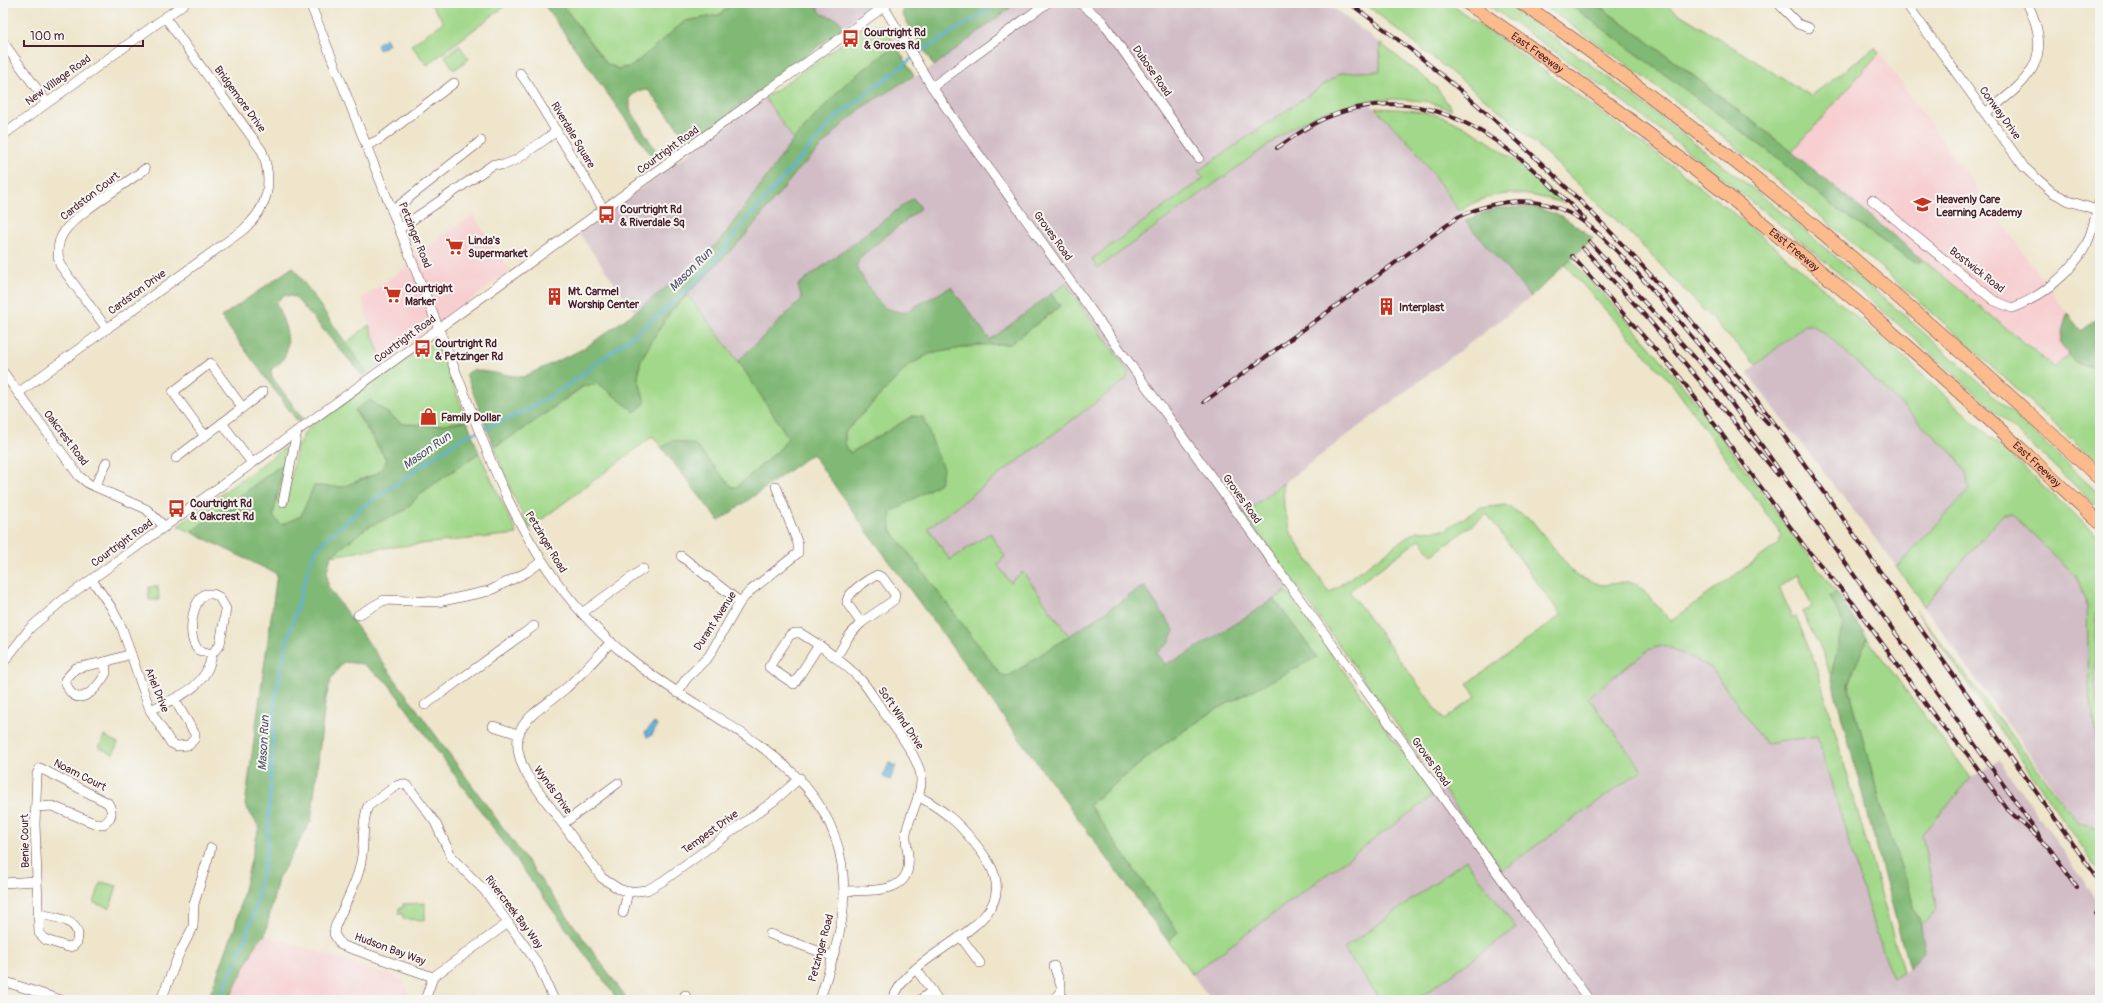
<svg xmlns="http://www.w3.org/2000/svg" width="2103" height="1003" viewBox="0 0 2103 1003" font-family="Pangolin,sans-serif">
<style>
.built{fill:#f7cfd1}
.industrial{fill:#d2bdc6}
.green{fill:#a1d889;stroke:#767c5a;fill-rule:evenodd}
.forest{fill:#80b875;stroke:#656c50}
.water{fill:#62b3dd;stroke:#566984}
.lines{fill:none;stroke-linecap:round;stroke-linejoin:round}
.stream{stroke:#62b3dd;stroke-width:2.5}
.minor-casing{stroke:#633d43;stroke-width:10}
.highway-casing{stroke:#633d43;stroke-width:14}
.minor{stroke:#fff;stroke-width:9}
.highway{stroke:#fbbb8d;stroke-width:13}
.rail-casing{stroke:#4a1f2b;stroke-width:4}
.rail{stroke:#f6f6f2;stroke-width:2.5;stroke-dasharray:8;stroke-linecap:butt}
.labels{text-anchor:middle;dominant-baseline:central;stroke-width:4;stroke-linejoin:round;paint-order:stroke}
.poi-label{font-size:11px;font-weight:bold;fill:#4a1f2b;stroke:#f6f6f2;text-anchor:start}
.street-label{font-size:11px;fill:#4a1f2b;stroke:#f6f6f2}
.water-label{font-size:12px;font-style:italic;fill:#525369;stroke:#f6f6f2}
</style>
<rect width="100%" height="100%" fill="#f6f6f2"/>
<filter id="ink" filterUnits="userSpaceOnUse"><feTurbulence type="fractalNoise" baseFrequency=".025" numOctaves="2"/><feDisplacementMap in="SourceGraphic" scale="8" xChannelSelector="R" yChannelSelector="G"/><feConvolveMatrix kernelMatrix="1 2 1 2 8 2 1 2 1" color-interpolation-filters="sRGB"/></filter>
<filter id="wash" filterUnits="userSpaceOnUse"><feTurbulence type="fractalNoise" baseFrequency=".012" numOctaves="4" result="noise"/><feDisplacementMap in="SourceGraphic" scale="16" xChannelSelector="R" yChannelSelector="G"/><feGaussianBlur stdDeviation="0.9" result="paint"/><feColorMatrix in="noise" values="0 0 0 0 0 0 0 0 0 0 0 0 0 0 0 0 0 1.4 0 .05"/><feComposite in="paint" operator="in"/></filter>
<g filter="url(#wash)">
<rect width="100%" height="100%" fill="#eee5cb"/>
<g class="built">
<polygon points="1879,53 2067,313 2060,342 2068,354 2055,367 1792,152"/>
<polygon points="473,215 511,271 383,363 369,325 362,298 416,261 414,256"/>
<polygon points="265,935 402,979 410,997 408,1000 229,1000 257,942"/>
</g>
<g class="industrial">
<polygon points="814,3 876,3 844,27 837,19 822,14"/>
<polygon points="1013,3 1327,3 1380,43 1380,71 1199,171 1204,178 1092,259 1098,268 1293,127 1323,112 1367,101 1416,150 1465,221 1531,297 1244,513 1295,585 1182,657 1165,664 1156,653 1169,643 1144,586 1069,636 1023,573 1011,582 997,564 950,560 927,528 1127,379 1066,284 990,340 951,287 903,313 885,308 876,299 856,268 860,257 921,208 802,299 738,361 688,295 743,238 794,175 839,128 864,106 934,66 1010,8"/>
<polygon points="765,98 794,140 723,237 699,262 635,312 579,233"/>
<polygon points="1805,325 1812,325 1835,342 1953,454 1966,473 1969,490 1897,567 1747,373"/>
<polygon points="2003,514 2012,514 2077,577 2087,605 2089,687 2100,764 2100,828 2078,823 1924,606"/>
<polygon points="2100,610 2100,717 2095,685 2097,611"/>
<polygon points="1664,645 1711,668 1766,744 1817,736 1873,923 1893,978 1909,968 1924,952 1921,926 1937,910 1922,834 1971,778 1999,760 2100,904 2100,1000 1211,1000 1192,974 1443,789 1502,870 1642,770 1588,697 1648,650"/>
</g>
<g class="green">
<polygon points="430,3 509,3 427,65 411,45 444,22"/>
<polygon points="561,3 733,3 719,15 685,21 632,66 618,69 606,63"/>
<polygon points="1364,3 1449,3 1517,51 1649,148 1726,207 1798,267 1901,355 2100,538 2100,610 2097,611 2095,685 2100,717 2100,764 2089,687 2087,605 2077,577 2012,514 2003,514 1924,606 1897,567 1969,490 1966,473 1953,454 1835,342 1812,325 1805,325 1756,365 1633,236 1505,115"/>
<path d="M1485,3H1504C1639,97 1769,198 1893,306C1964,367 2032,431 2100,495V509C2009,424 1918,339 1823,260C1714,169 1602,83 1485,3Z"/>
<path d="M1540,3H1568L1779,159L1830,204L1907,258L1919,263L1922,259L2054,367L2068,354C2079,365 2085,368 2100,365V466C1985,359 1869,253 1746,155C1680,102 1610,52 1540,3Z"/>
<polygon points="1595,3 1662,3 1811,96 1875,47 1879,53 1792,152 1677,63"/>
<polygon points="868,25 884,26 896,45 846,83 794,140 765,98"/>
<polygon points="1380,43 1437,88 1452,110 1425,101 1394,99 1367,101 1323,112 1293,127 1098,268 1092,259 1204,178 1198,171 1341,73 1380,71"/>
<polygon points="459,45 469,59 454,70 445,56"/>
<path d="M1375,108C1400,109 1427,110 1450,120C1493,139 1529,173 1564,203C1521,192 1498,187 1459,211L1416,150Z"/>
<path d="M1571,260C1611,303 1653,347 1689,394C1739,459 1785,527 1836,591L1830,596L1843,623L1831,677L1824,655L1802,612L1812,607L1798,574L1779,587L1792,617L1796,616L1818,672L1903,971L1893,978L1873,923L1817,736L1766,744L1711,668L1664,645L1648,650L1588,697L1642,770L1502,870L1244,514L1283,483L1284,508L1291,533L1329,593L1416,531L1445,530L1480,508L1506,505L1532,521L1576,576L1602,585L1628,582L1638,585L1671,621L1777,545L1782,535L1673,385L1565,265ZM1487,514L1561,615L1467,684L1476,696L1444,720L1349,591L1420,539L1432,555Z"/>
<polygon points="1066,284 1128,371 1127,379 928,528 950,560 990,533 1005,557 997,564 1010,582 1023,572 1069,636 1009,676 1001,675 891,530 890,513 940,483 913,416 850,453 845,444 845,432 908,366 929,354 978,345 1010,344 1060,306 1051,294"/>
<path d="M688,295C723,341 759,387 788,437L782,447L737,487H731L695,445L673,440L662,448L653,436L529,529L509,486L494,447L522,430L584,386L599,384L635,411L645,403L638,377L641,359L670,312Z"/>
<polygon points="369,325 383,363 367,373 346,343"/>
<polygon points="426,345 434,345 441,351 467,421 437,425 402,424 370,400 355,411 387,461 378,473 342,487 314,486 301,516 281,525 273,516 284,463 191,532 178,526 286,447 290,451 280,508 285,507 297,447 307,429"/>
<polygon points="479,453 517,534 382,548 331,556 366,528 405,510 421,493"/>
<polygon points="149,587 158,587 159,600 149,600"/>
<polygon points="1286,591 1434,795 1192,974 1168,941 1178,932 1089,805 1164,744 1215,710 1317,657 1274,599"/>
<polygon points="1916,610 2078,823 2100,828 2100,872"/>
<polygon points="1867,638 1971,778 1922,834 1937,910 1921,926 1884,817 1848,684"/>
<polygon points="104,736 118,743 113,754 99,747"/>
<polygon points="1466,860 1516,928 1416,1000 1381,1000 1344,949"/>
<polygon points="101,882 117,886 110,908 94,903"/>
<polygon points="425,903 425,920 403,919 403,914 399,914 399,908 403,908 403,904"/>
</g>
<g class="forest">
<polygon points="543,3 561,3 606,63 618,69 632,66 685,21 719,15 733,3 814,3 822,14 837,19 844,27 690,143 648,90 638,91 630,97 630,109 659,156 654,159"/>
<polygon points="905,3 1013,3 1010,8 934,66 902,14"/>
<polygon points="1568,3 1595,3 1677,63 1792,152 1922,259 1919,263 1907,258 1830,204 1779,159"/>
<polygon points="896,45 914,76 864,106 839,128 794,175 743,238 670,312 641,359 638,377 645,403 635,412 599,384 583,386 522,430 494,447 466,374 473,370 523,377 585,348 635,312 699,262 723,237 794,139 846,83"/>
<polygon points="913,198 921,208 860,257 856,267 876,299 885,308 903,313 951,287 990,340 1051,294 1060,306 1010,344 978,345 929,354 908,366 845,432 845,444 850,453 913,416 923,417 943,469 940,483 890,513 891,530 1001,675 1009,676 1144,586 1174,630 1169,643 1156,653 1165,664 1182,657 1274,599 1317,657 1215,710 1164,744 1089,805 1178,932 1168,941 864,527 812,454 719,521 662,448 673,440 695,445 732,487 737,487 782,447 788,437 738,361 802,299 798,285"/>
<polygon points="1533,207 1562,216 1593,238 1531,297 1465,221 1496,208"/>
<path d="M293,267L367,373L363,376L295,297L284,295L276,303C283,320 294,341 283,359C281,363 275,366 271,370L272,377L303,419L298,422L221,317Z"/>
<path d="M2067,313L2081,331L2100,317V365C2078,369 2071,360 2060,342Z"/>
<polygon points="370,400 402,424 437,425 467,421 479,453 421,493 405,510 366,528 331,556 327,570 328,587 628,1000 618,1000 388,683 363,664 343,662 331,679 325,702 311,821 278,879 265,935 257,942 229,1000 208,1000 235,927 259,827 245,805 277,574 191,532 284,463 273,516 281,525 301,516 314,486 342,487 378,473 387,460 355,410"/>
<polygon points="1836,591 1867,638 1848,684 1884,817 1921,926 1925,952 1909,968 1831,677 1843,623 1830,596"/>
</g>
<g class="water">
<polygon points="386,38 389,44 379,50 377,44"/>
<polygon points="654,723 657,725 652,735 647,737 645,732"/>
<polygon points="889,763 896,766 890,780 883,777"/>
</g>
<g class="lines">
<g class="stream">
<polyline points="482,430 525,411 571,383 643,328 694,284 714,263 742,225 837,116 923,50 990,9 996,3"/>
<polyline points="219,1000 242,947 254,913 267,849 275,699 286,645 309,566 315,552 329,536 364,506 466,435 477,432"/>
</g>
</g>
</g>
<g filter="url(#ink)">
<g class="lines">
<defs>
<g id="minor">
<path d="M310,3L493,466C524,540 565,606 628,657C719,732 856,764 843,910C840,940 828,971 820,1000"/>
<polyline points="1080,3 1102,21 1199,158"/>
<polyline points="1778,3 1798,24 1809,28"/>
<polyline points="1906,3 2024,167 2052,192 2069,201 2097,210"/>
<polyline points="884,7 932,87 972,145 1589,1000"/>
<polyline points="3,42 47,103"/>
<polyline points="520,73 529,86 604,210"/>
<polyline points="932,87 1047,3"/>
<path d="M1985,113C2028,82 2056,58 2027,3"/>
<polyline points="3,135 185,3"/>
<polyline points="366,146 380,139 454,83"/>
<path d="M1872,200L1993,300L2012,308C2040,298 2070,274 2085,247C2093,233 2095,215 2100,200"/>
<polyline points="392,211 481,141"/>
<polyline points="399,229 494,164 504,165 516,160 557,131"/>
<path d="M107,329L60,265C57,254 57,242 64,232C75,214 126,184 145,169"/>
<polyline points="3,372 79,476 89,484 146,509 165,527"/>
<path d="M18,393L243,230C268,208 274,183 262,151L165,17"/>
<polyline points="222,423 252,463"/>
<polyline points="204,435 173,392 210,363 242,407"/>
<polyline points="176,458 263,392"/>
<polyline points="95,486 107,462"/>
<polyline points="283,502 297,431"/>
<polyline points="681,556 740,602"/>
<path d="M877,575L883,578L895,594L894,600L861,623L847,603C846,593 868,579 877,575Z"/>
<polyline points="92,580 111,607 122,628 150,710 171,743 177,746 189,745 195,738 195,734 174,699"/>
<path d="M205,594H213L219,597L226,609L220,644L212,654L198,650C187,636 191,604 205,594Z"/>
<polyline points="582,613 643,569"/>
<polyline points="358,615 384,600 438,602 489,591 527,572 541,562"/>
<polygon points="795,633 800,633 819,645 794,684 769,667 790,635"/>
<path d="M611,642C596,658 581,675 565,689C533,716 501,726 527,775L602,878L619,889L628,892L647,890L663,881L775,800L800,778"/>
<path d="M819,645C834,656 848,666 861,680C869,689 875,700 882,710C895,728 910,746 918,766C920,770 921,776 921,781C921,798 909,816 906,833C905,845 910,855 908,867C905,895 865,890 844,891"/>
<polyline points="836,658 849,636 861,623"/>
<path d="M105,662L106,673C96,691 74,713 65,680L76,668Z"/>
<polyline points="105,662 131,654"/>
<polyline points="3,663 30,628 63,600 889,3"/>
<polyline points="677,693 686,679 709,656 740,602 750,591 798,553 798,544 776,486"/>
<polyline points="425,705 534,626"/>
<path d="M150,710C178,697 207,688 212,654"/>
<polyline points="493,726 518,734"/>
<path d="M36,807L52,806L94,823L102,825C112,819 114,813 108,803L40,768L37,774L35,824L39,933L46,940L68,947L73,946L77,942C83,919 54,917 38,914"/>
<polyline points="563,824 618,783"/>
<polyline points="3,883 37,881"/>
<polyline points="623,913 628,892"/>
<polyline points="770,934 832,956"/>
<polyline points="960,936 980,963"/>
<polyline points="916,969 932,991"/>
<path d="M433,977L341,945L334,934L335,927C343,907 358,882 361,861C365,843 361,823 368,806L396,786L402,784L408,786L435,822L452,858L485,891L538,964L554,1000"/>
<polyline points="3,981 61,1000"/>
<polyline points="685,995 688,1000"/>
<polyline points="161,1000 179,954 193,927 194,904 211,848"/>
<polyline points="425,1000 433,977 508,923"/>
<path d="M893,1000C909,944 1038,927 983,854C963,827 948,812 918,796"/>
<polyline points="920,1000 932,991 938,1000"/>
<polyline points="1053,1000 1061,993 1061,986 1054,966"/>
</g>
<g id="highway">
<path id="s1" d="M1467,3C1622,109 1771,225 1912,350C1976,406 2038,465 2100,523"/>
<path d="M1522,3C1728,146 1917,308 2100,479"/>
</g>
</defs>
<use href="#minor" class="minor-casing"/>
<use href="#highway" class="highway-casing"/>
<use href="#minor" class="minor"/>
<use href="#highway" class="highway"/>
<defs>
<g id="rail">
<path d="M1349,3C1482,99 1600,213 1706,338C1771,413 1827,496 1884,577C1956,679 2028,781 2100,882"/>
<path d="M1277,148C1293,137 1309,125 1326,118C1432,72 1516,149 1585,219"/>
<polyline points="1589,241 1715,380 2040,836"/>
<polyline points="1583,248 1649,320 1778,475"/>
<polyline points="1572,256 1679,376 1805,547 1853,603 1938,721 1968,755 2006,808 2050,849 2077,887"/>
<path d="M1204,402L1458,217C1490,202 1524,195 1558,208C1596,223 1622,257 1649,286C1689,332 1726,380 1768,423"/>
<polyline points="2096,913 2100,919"/>
</g>
</defs>
<use href="#rail" class="rail-casing"/>
<use href="#rail" class="rail"/>
</g>
</g>
<defs>
<symbol id="bus-bare" viewBox="-9 -9 18 18"><path d="M-5-6H5V4H4V6H2V4H-2V6H-4V4H-5ZM-3.5-4V0h7V-4ZM-3.5 1.2v1.5H-2V1.2ZM2 1.2v1.5H3.5V1.2Z" fill="#c8321e" stroke="#f6f6f2" stroke-width="2.5" paint-order="stroke"/></symbol>
<symbol id="school-bare" viewBox="-9 -9 18 18"><path d="M0-5L7-2L0 1L-7-2ZM-4 1L0 2.5L4 1V4Q0 6-4 4Z" fill="#c8321e" stroke="#f6f6f2" stroke-width="2.5" paint-order="stroke"/></symbol>
<symbol id="supermarket-bare" viewBox="-9 -9 18 18"><path d="M-6-5.5h2.5l.6 2H6L4.5 2H-2.5L-4.4-4H-6ZM-1.5 3.2a1.3 1.3 0 1 0 .1 0ZM3 3.2a1.3 1.3 0 1 0 .1 0Z" fill="#c8321e" stroke="#f6f6f2" stroke-width="2.5" paint-order="stroke"/></symbol>
<symbol id="building-bare" viewBox="-9 -9 18 18"><path d="M-4-6H4V6H1V3H-1V6H-4ZM-2.5-4.3h1.7v1.8h-1.7ZM.8-4.3h1.7v1.8H.8ZM-2.5-1h1.7V.8h-1.7ZM.8-1h1.7V.8H.8Z" fill="#c8321e" stroke="#f6f6f2" stroke-width="2.5" paint-order="stroke"/></symbol>
<symbol id="shop-bare" viewBox="-9 -9 18 18"><path d="M-5-2.5h2.3a2.7 3.5 0 0 1 5.4 0H5L5.5 6h-11ZM-1.5-2.5h3a1.5 2.3 0 0 0-3 0Z" fill="#c8321e" stroke="#f6f6f2" stroke-width="2.5" paint-order="stroke"/></symbol>
</defs>
<g fill-rule="evenodd">
<use href="#bus-bare" x="838" y="26" width="25" height="25"/>
<use href="#school-bare" x="1910" y="192" width="25" height="25"/>
<use href="#bus-bare" x="594" y="202" width="25" height="25"/>
<use href="#supermarket-bare" x="442" y="234" width="25" height="25"/>
<use href="#supermarket-bare" x="380" y="282" width="25" height="25"/>
<use href="#building-bare" x="542" y="284" width="25" height="25"/>
<use href="#building-bare" x="1374" y="294" width="25" height="25"/>
<use href="#bus-bare" x="410" y="336" width="25" height="25"/>
<use href="#shop-bare" x="416" y="404" width="25" height="25"/>
<use href="#bus-bare" x="164" y="496" width="25" height="25"/>
</g>
<g class="labels">
<g class="poi-label">
<text x="864" y="32">Courtright Rd<tspan x="864" dy="13">&amp; Groves Rd</tspan></text>
<text x="1936" y="199">Heavenly Care<tspan x="1936" dy="13">Learning Academy</tspan></text>
<text x="620" y="209">Courtright Rd<tspan x="620" dy="13">&amp; Riverdale Sq</tspan></text>
<text x="468" y="240">Linda's<tspan x="468" dy="13">Supermarket</tspan></text>
<text x="405" y="288">Courtright<tspan x="405" dy="13">Marker</tspan></text>
<text x="568" y="291">Mt. Carmel<tspan x="568" dy="13">Worship Center</tspan></text>
<text x="1399" y="307">Interplast</text>
<text x="435" y="343">Courtright Rd<tspan x="435" dy="13">&amp; Petzinger Rd</tspan></text>
<text x="441" y="417">Family Dollar</text>
<text x="190" y="503">Courtright Rd<tspan x="190" dy="13">&amp; Oakcrest Rd</tspan></text>
</g>
<g class="street-label">
<text stroke="none"><textPath href="#s1" startOffset="86">East Freeway</textPath></text>
<text transform="translate(1152 71) rotate(55)">Dubose Road</text>
<text transform="translate(58 80) rotate(-36)">New Village Road</text>
<text transform="translate(240 99) rotate(54)">Bridgemore Drive</text>
<text transform="translate(2000 113) rotate(54)">Conway Drive</text>
<text transform="translate(573 135) rotate(59)">Riverdale Square</text>
<text transform="translate(668 150) rotate(-36)">Courtright Road</text>
<text transform="translate(90 196) rotate(-38)">Cardston Court</text>
<text transform="translate(415 235) rotate(68)">Petzinger Road</text>
<text transform="translate(1053 236) rotate(54)">Groves Road</text>
<text stroke="none"><textPath href="#s1" startOffset="410">East Freeway</textPath></text>
<text transform="translate(1977 270) rotate(38)">Bostwick Road</text>
<text transform="translate(137 292) rotate(-36)">Cardston Drive</text>
<text transform="translate(405 339) rotate(-36)">Courtright Road</text>
<text transform="translate(66 438) rotate(53)">Oakcrest Road</text>
<text stroke="none"><textPath href="#s1" startOffset="734">East Freeway</textPath></text>
<text transform="translate(1242 499) rotate(54)">Groves Road</text>
<text transform="translate(546 542) rotate(59)">Petzinger Road</text>
<text transform="translate(122 543) rotate(-36)">Courtright Road</text>
<text transform="translate(715 621) rotate(-57)">Durant Avenue</text>
<text transform="translate(157 690) rotate(68)">Ariel Drive</text>
<text transform="translate(901 718) rotate(56)">Soft Wind Drive</text>
<text transform="translate(1431 762) rotate(54)">Groves Road</text>
<text transform="translate(80 775) rotate(27)">Noam Court</text>
<text transform="translate(553 790) rotate(54)">Wynds Drive</text>
<text transform="translate(710 832) rotate(-36)">Tempest Drive</text>
<text transform="translate(25 841) rotate(-91)">Benie Court</text>
<text transform="translate(514 912) rotate(53)">Rivercreek Bay Way</text>
<text transform="translate(821 948) rotate(-75)">Petzinger Road</text>
<text transform="translate(390 949) rotate(20)">Hudson Bay Way</text>
</g>
<g class="water-label">
<text transform="translate(691 270) rotate(-45)">Mason Run</text>
<text transform="translate(427 451) rotate(-35)">Mason Run</text>
<text transform="translate(264 743) rotate(-87)">Mason Run</text>
</g>
</g>
<rect width="2103" height="1003" fill="none" stroke="#f6f6f2" stroke-width="16"/>
<path d="M24 40v6h119v-6" fill="none" stroke="#4a1f2b" stroke-width="2"/>
<text x="30" y="40" font-size="12" fill="#4a1f2b" stroke="#f6f6f2" stroke-width="3" paint-order="stroke">100 m</text>
</svg>
